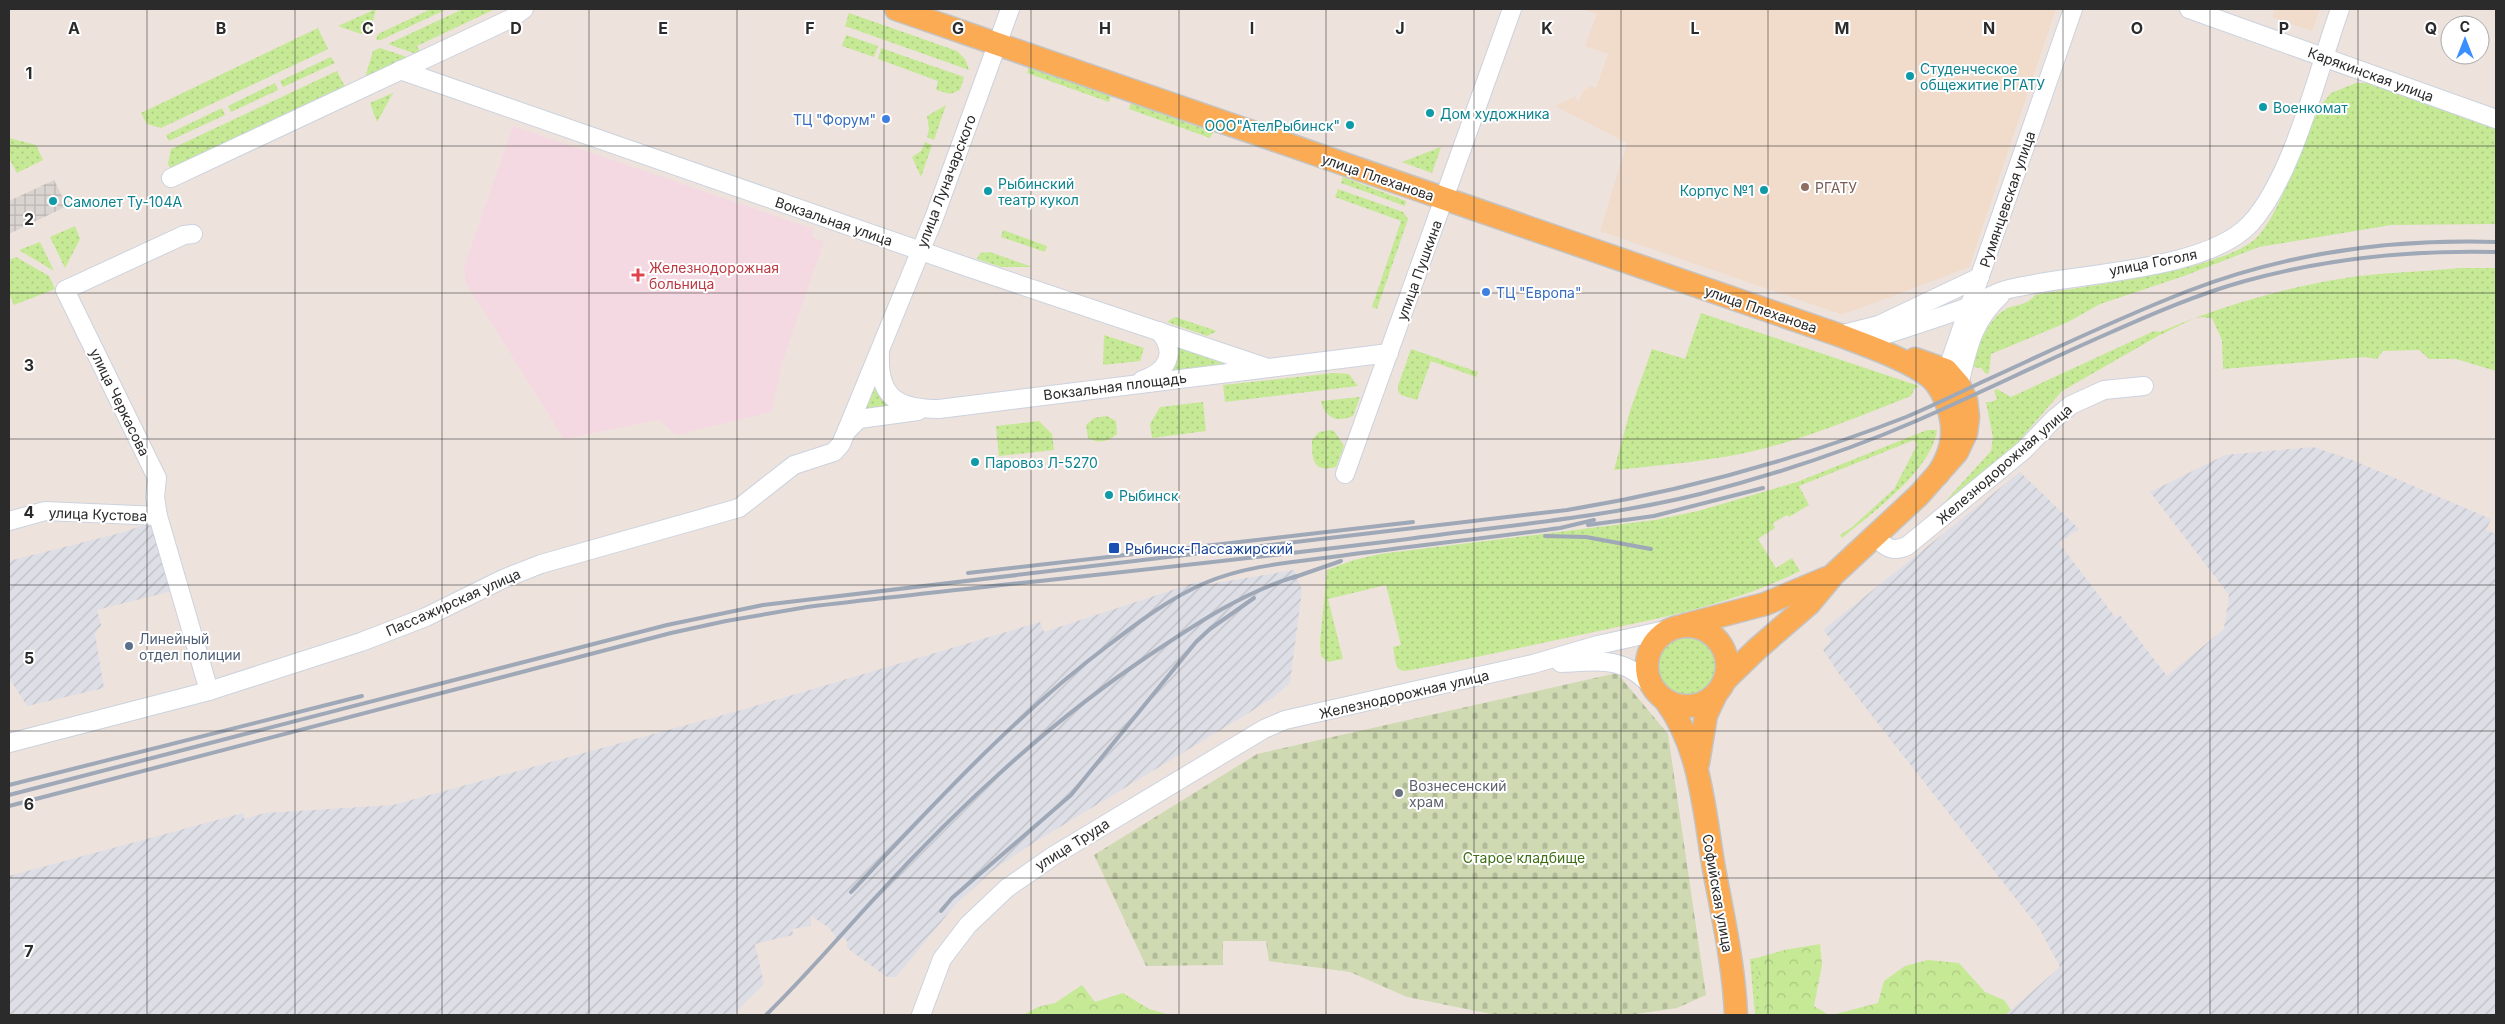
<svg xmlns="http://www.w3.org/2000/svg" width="2505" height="1024" viewBox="0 0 2505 1024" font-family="Inter,sans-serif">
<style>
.industrial{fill:url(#industrial-furrows)}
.education{fill:#f1dbcb}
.medical{fill:#f5d9e2}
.grass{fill:url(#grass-dots)}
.forest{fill:url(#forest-crowns)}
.cemetery{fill:url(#cemetery-stones)}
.plaza{fill:url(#plaza-grid)}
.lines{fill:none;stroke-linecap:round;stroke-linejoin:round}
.minor-casing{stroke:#cbd3de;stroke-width:20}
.major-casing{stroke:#c4c4c4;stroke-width:25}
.minor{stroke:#fff;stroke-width:18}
.major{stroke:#fbab54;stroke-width:22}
.rail{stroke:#9fa8b7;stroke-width:4}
.grid{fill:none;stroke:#2b2b2b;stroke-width:1;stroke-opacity:0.55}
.culture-dot{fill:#0f9aa8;stroke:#fff;stroke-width:2}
.shop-dot{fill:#3f7fe0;stroke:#fff;stroke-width:2}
.education-dot{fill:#8d6e63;stroke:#fff;stroke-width:2}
.health-dot{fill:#e0444e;stroke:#fff;stroke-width:2}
.transit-dot{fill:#1a4fb4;stroke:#fff;stroke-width:2}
.service-dot{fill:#5c6f8a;stroke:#fff;stroke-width:2}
.worship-dot{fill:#6b7280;stroke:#fff;stroke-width:2}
.labels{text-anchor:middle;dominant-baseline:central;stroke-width:4;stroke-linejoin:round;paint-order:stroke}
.culture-label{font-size:14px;fill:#0d838f;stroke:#fff;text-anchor:start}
.street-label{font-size:14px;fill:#2b2b2b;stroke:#fff}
.shop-label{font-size:14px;fill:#366cbe;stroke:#fff;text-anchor:end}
.education-label{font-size:14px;fill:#785e54;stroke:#fff;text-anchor:start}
.health-label{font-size:14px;fill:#be3a42;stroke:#fff;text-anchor:start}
.transit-label{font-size:14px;fill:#164399;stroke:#fff;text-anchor:start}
.service-label{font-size:14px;fill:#4e5e75;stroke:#fff;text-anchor:start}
.worship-label{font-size:14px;fill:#5b616d;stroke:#fff;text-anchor:start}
.park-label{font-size:14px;fill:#3e6f15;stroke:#fff}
.grid-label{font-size:16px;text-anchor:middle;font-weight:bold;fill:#2b2b2b;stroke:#fff;stroke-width:4;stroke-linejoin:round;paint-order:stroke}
</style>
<defs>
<pattern id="industrial-furrows" width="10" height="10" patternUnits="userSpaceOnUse" patternTransform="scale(1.25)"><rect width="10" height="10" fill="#dedee6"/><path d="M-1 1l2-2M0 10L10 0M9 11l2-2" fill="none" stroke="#bfbfc5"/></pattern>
<pattern id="grass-dots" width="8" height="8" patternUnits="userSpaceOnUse" patternTransform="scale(1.25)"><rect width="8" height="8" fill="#c6e995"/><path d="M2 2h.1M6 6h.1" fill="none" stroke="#aac881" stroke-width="1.8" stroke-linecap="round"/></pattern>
<pattern id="forest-crowns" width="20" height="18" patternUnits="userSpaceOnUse" patternTransform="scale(1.25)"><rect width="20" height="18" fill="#c6e995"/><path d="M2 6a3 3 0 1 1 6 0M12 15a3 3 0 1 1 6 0" fill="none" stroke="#aac881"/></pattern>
<pattern id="cemetery-stones" width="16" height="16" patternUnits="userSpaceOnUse" patternTransform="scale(1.25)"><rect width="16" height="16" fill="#cfdab2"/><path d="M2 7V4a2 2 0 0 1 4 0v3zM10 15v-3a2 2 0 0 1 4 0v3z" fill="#b2bb99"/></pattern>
<pattern id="plaza-grid" width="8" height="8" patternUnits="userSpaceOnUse" patternTransform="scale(1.25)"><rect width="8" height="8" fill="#dad4d0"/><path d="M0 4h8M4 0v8" fill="none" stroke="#bbb6b3"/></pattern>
</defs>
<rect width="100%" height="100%" fill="#eee2dd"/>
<g class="industrial">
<polygon points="2313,447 2350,459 2491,519 2486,530 2496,534 2496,1015 2005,1015 2060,967 2039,928 1839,674 1823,650 1831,640 1823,630 2020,472 2079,529 2059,543 2116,618 2120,615 2167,676 2224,629 2229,595 2150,492 2225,455"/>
<polygon points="155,522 176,590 97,610 101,625 95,634 104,688 27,706 9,678 9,561 120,533"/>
<polygon points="1294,570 1302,590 1290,683 1274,697 1242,717 1030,845 992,871 956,904 896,977 887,977 847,948 847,941 843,937 839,941 828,927 811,916 811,926 792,929 793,935 755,944 764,984 733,1015 9,1015 9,876 243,813 244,819 265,813 393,805 738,711 1040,622 1044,632 1200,581 1210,584"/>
</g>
<g class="education">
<polygon points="1583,9 2056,9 1969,267 1853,311 1840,314 1600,231 1627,143 1555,106 1576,96 1575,100 1579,101 1583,91 1591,86 1596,88 1608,54 1585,46 1597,14"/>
<polygon points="2275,9 2320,9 2312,31 2272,17"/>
</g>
<polygon class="medical" points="513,126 814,229 812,237 824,241 783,361 771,412 676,435 659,420 564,439 466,283 464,267"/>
<g class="grass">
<polygon points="376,9 371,29 361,34 338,26"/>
<polygon points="431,9 447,9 381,40 376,40 378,34"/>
<polygon points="463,9 495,9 417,46 422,56 388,44"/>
<polygon points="849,13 957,51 965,59 969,70 845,26"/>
<polygon points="318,28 328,49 161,128 147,124 141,113"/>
<polygon points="846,35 878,46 874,57 842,46"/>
<polygon points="380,48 413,59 364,81 373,51"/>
<polygon points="881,48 964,77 960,90 950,94 936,90 938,81 878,59"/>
<polygon points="331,57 335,63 283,87 280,81"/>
<polygon points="1029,67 1111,96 1109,102 1027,73"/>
<polygon points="337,71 347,91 173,173 168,164 171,149"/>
<polygon points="275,83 278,90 231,112 228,106"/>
<path d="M2356,83H2371L2496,128V224L2391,225L2259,247L2184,276L2100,304L2068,322L1991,354L1989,373L1986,374L1981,368L1973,367L1972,362C1980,344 1988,317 2008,308C2019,304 2027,305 2035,295C2083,286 2232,270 2260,234C2287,199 2299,144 2322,104L2331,93Z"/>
<polygon points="393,93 377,122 370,103"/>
<polygon points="1131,103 1213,132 1210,138 1129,109"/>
<polygon points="946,105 934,140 927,137 929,129 927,116"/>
<polygon points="222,108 225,115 169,141 166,135"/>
<polygon points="9,138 36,145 43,160 17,173 9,158"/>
<polygon points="925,142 932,145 921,177 912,157 921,151"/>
<polygon points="1441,147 1432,173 1402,162"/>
<polygon points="1343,177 1406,201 1405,206 1341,183"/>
<polygon points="1338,189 1403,212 1408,219 1377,309 1372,307 1401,221 1335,197"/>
<polygon points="75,226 80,239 65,268 50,237"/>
<polygon points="1003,230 1047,246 1045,252 1001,237"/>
<polygon points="40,242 54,271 19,250"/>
<polygon points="990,252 1032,267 1001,267 977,259 980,253"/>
<polygon points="16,257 49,276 55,289 14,305 9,294 9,260"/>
<path d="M2461,268H2496V371L2456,359H2429L2419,350L2383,351L2377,359L2365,357L2223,369L2222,340L2212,318L2197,317L2158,336L2062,391L2006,456L1906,539H1901L1942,505L1991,451L1993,438L1986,402H1992L1997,399L1994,391L1997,389L2011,397L2154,331L2160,332C2216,308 2279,289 2339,279C2379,272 2421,272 2461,268Z"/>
<path d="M1701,313L1919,386L1914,389L1911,396C1862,415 1813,436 1762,449C1714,461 1663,465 1614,470L1630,411L1652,349L1685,359Z"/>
<polygon points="1175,317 1217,331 1207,336 1167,322"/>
<polygon points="1104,335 1144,348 1140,361 1103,365"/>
<polygon points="1178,346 1249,367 1174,372 1171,368 1176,347"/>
<polygon points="1411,349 1478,372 1476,377 1431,361 1417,400 1401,395 1398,391 1398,386"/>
<polygon points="1334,373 1349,374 1358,386 1225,402 1223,385"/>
<polygon points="872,379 897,406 860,410"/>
<path d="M1360,397L1353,416C1337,423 1325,418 1321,401Z"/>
<polygon points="1203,402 1206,431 1152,438 1150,424 1160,407"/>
<path d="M1107,416L1116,421L1117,434C1108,442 1099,444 1088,438L1086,425L1094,418Z"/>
<polygon points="1039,421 1052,434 1054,450 999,456 996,426"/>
<path d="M1331,430L1335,432L1344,446L1336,467C1312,473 1312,459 1312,440L1319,432Z"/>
<path d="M1927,430H1937C1931,471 1873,512 1842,538L1840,535L1852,527L1894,489L1917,445L1914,440L1799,486L1809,505L1789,517L1787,515L1773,523L1775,528L1758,539L1776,568L1792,558L1800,571C1730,606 1651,620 1575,636C1518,648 1462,661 1405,671L1400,670L1396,665L1393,647L1401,645L1386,585L1328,599L1343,659L1328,662L1321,656L1320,643L1327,570L1354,560L1380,554L1655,520L1698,511L1797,482Z"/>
<circle cx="1687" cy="666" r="29"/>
<polygon points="1757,958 1762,1015 1755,1015 1750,959"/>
</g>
<g class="forest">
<polygon points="1820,944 1822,965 1814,1006 1829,1015 1762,1015 1757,958 1784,950"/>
<polygon points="1928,960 1959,963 1985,992 2004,1000 2011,1010 2005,1015 1832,1015 1878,1003 1884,981 1905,966"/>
<polygon points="1082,985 1095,1002 1123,993 1149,1009 1170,1015 1023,1015 1038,1007 1055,1003"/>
</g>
<polygon class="cemetery" points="1617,673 1668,734 1706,995 1677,1008 1629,1015 1496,1015 1407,997 1350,972 1269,961 1266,941 1223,941 1223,965 1146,966 1094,855 1257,754"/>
<polygon class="plaza" points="54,180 67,206 9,234 9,201"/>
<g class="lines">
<defs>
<g id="minor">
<polyline points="2189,9 2496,119"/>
<polyline points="400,70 970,268 1268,368"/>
<polyline points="171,178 491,28 512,18 524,9"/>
<polyline points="193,234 184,235 65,290 157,478 155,497 158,516 209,691"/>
<polyline points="1839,335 1879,325 1980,277"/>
<path d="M1860,343C1896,331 1932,320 1968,307C1981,302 1995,292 2009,289C2073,273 2205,272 2250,224C2293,178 2318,70 2340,9"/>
<path d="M880,355C878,399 900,409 939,409L1389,353"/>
<path d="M1142,380C1167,372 1178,353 1159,331"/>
<polyline points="1943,382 2073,9"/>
<path d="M1959,385C1968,349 1971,323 2000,296"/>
<polyline points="847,431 859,419 918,411"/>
<polyline points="1345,474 1512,9"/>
<polyline points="9,521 45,511 158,516"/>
<path d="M1874,536C1885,547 1892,553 1907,546L2024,450L2053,420L2071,405L2104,390L2144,386"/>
<path d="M1561,663C1602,661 1626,656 1655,690"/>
<polyline points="9,743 209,691 361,642 426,617 503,579 541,564 739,508 794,465 834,452 841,444 849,425 934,218 1010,9"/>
<polyline points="921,1015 942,959 968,925 1007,888 1053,856 1264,729 1285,720 1533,664 1598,645 1670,629"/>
</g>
<g id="major">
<path d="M896,9L1839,335C1865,345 1909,360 1930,377C1937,383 1941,390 1945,399C1957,427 1954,449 1938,474"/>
<polyline points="1685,625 1765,604 1827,578"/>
<circle cx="1687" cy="666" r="40"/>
<polyline points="1724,681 1757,649 1809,604 1834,574 1919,495 1957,452 1966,433 1968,417 1966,400 1959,385 1946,370 1915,359"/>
<path d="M1665,700C1701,747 1704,812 1714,869C1723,917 1734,966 1736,1015"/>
<polyline points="1698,763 1706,715 1716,694"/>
</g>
</defs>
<use href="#minor" class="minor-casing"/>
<use href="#major" class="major-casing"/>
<use href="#minor" class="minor"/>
<use href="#major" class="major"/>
<g class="rail">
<polyline points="1588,525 1654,516 1763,488"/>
<polyline points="1545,536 1586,537 1651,549"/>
<polyline points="968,573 1413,522"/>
<polyline points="1292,578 1341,561"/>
<polyline points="9,785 362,696"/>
<path d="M9,795L667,625L763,605L1567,510C1684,491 1796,460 1906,417C1932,406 1957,394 1982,382C2050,351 2118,318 2188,291C2286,253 2392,239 2496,242"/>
<path d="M9,806L671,633L726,621L807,607C1010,583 1213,564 1415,538C1510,525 1607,517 1700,494C1773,475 1847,451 1916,421C1980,393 2043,362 2107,334C2152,314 2198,294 2245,281C2328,258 2411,250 2496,252"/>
<path d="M851,892C933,805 1014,716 1110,644C1140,621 1170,598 1205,583C1247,565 1295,562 1340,556C1413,546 1486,538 1560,528L1594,520"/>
<polyline points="941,911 952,898 1071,795 1196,642 1210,629 1254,598"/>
<path d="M766,1015C804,978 838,938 874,899C958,807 1050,721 1154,652C1199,622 1244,592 1297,576"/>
</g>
</g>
<path class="grid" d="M147,9V1015M295,9V1015M442,9V1015M589,9V1015M737,9V1015M884,9V1015M1031,9V1015M1179,9V1015M1326,9V1015M1474,9V1015M1621,9V1015M1768,9V1015M1916,9V1015M2063,9V1015M2210,9V1015M2358,9V1015M9,146H2496M9,293H2496M9,439H2496M9,585H2496M9,731H2496M9,878H2496"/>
<g class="culture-dot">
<circle cx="1910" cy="76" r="5"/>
<circle cx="2263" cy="107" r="5"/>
<circle cx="1430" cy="113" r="5"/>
<circle cx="1350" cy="125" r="5"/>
<circle cx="1764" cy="190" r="5"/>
<circle cx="988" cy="191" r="5"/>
<circle cx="53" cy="201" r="5"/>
<circle cx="975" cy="462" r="5"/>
<circle cx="1109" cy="495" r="5"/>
</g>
<g class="shop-dot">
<circle cx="886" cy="119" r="5"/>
<circle cx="1486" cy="292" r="5"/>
</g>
<circle class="education-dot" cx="1805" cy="187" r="5"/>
<path class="health-dot" d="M635.5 267.5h5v5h5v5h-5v5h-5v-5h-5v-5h5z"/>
<rect class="transit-dot" x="1108" y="542" width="12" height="12" rx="2.5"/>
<circle class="service-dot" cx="129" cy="646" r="5"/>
<circle class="worship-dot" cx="1399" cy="793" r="5"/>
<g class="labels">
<g class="culture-label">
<text x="1920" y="68">Студенческое<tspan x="1920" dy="16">общежитие РГАТУ</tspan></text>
<text x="2273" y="107">Военкомат</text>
<text x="1440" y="113">Дом художника</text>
<text x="1340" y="125" text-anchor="end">ООО"АтелРыбинск"</text>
<text x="998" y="183">Рыбинский<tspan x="998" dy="16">театр кукол</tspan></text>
<text x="1754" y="190" text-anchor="end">Корпус №1</text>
<text x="63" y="201">Самолет Ту-104А</text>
<text x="985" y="462">Паровоз Л-5270</text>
<text x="1119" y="495">Рыбинск</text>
</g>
<g class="street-label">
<text transform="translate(2371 74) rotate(20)">Карякинская улица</text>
<text transform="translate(1378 177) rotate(19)">улица Плеханова</text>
<text transform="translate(946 181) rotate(-69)">улица Луначарского</text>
<text transform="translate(2007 199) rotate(-71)">Румянцевская улица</text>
<text transform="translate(834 221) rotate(19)">Вокзальная улица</text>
<text transform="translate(2153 262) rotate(-11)">улица Гоголя</text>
<text transform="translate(1419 270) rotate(-70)">улица Пушкина</text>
<text transform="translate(1761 309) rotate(19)">улица Плеханова</text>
<text transform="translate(1115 386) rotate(-7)">Вокзальная площадь</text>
<text transform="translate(120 402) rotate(64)">улица Черкасова</text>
<text transform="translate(2004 464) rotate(-41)">Железнодорожная улица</text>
<text transform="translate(98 514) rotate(2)">улица Кустова</text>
<text transform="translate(453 602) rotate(-24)">Пассажирская улица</text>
<text transform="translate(1404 694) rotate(-13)">Железнодорожная улица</text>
<text transform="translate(1072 844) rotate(-32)">улица Труда</text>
<text transform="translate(1718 893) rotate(80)">Софийская улица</text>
</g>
<g class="shop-label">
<text x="876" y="119">ТЦ "Форум"</text>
<text x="1496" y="292" text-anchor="start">ТЦ "Европа"</text>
</g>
<g class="education-label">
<text x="1815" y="187">РГАТУ</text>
</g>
<g class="health-label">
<text x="649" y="267">Железнодорожная<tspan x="649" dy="16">больница</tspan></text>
</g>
<g class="transit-label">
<text x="1125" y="548">Рыбинск-Пассажирский</text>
</g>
<g class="service-label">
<text x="139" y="638">Линейный<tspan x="139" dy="16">отдел полиции</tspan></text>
</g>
<g class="worship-label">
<text x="1409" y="785">Вознесенский<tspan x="1409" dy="16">храм</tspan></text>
</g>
<g class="park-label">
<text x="1524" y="857">Старое кладбище</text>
</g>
</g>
<g class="grid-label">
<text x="74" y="34">A</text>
<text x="221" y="34">B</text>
<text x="368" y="34">C</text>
<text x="516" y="34">D</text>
<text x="663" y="34">E</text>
<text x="810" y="34">F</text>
<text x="958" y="34">G</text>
<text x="1105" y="34">H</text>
<text x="1252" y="34">I</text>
<text x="1400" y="34">J</text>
<text x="1547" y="34">K</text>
<text x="1695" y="34">L</text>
<text x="1842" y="34">M</text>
<text x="1989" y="34">N</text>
<text x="2137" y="34">O</text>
<text x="2284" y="34">P</text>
<text x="2431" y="34">Q</text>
<text x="29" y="79">1</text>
<text x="29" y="225">2</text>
<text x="29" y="371">3</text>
<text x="29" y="518">4</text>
<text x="29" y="664">5</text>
<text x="29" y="810">6</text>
<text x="29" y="957">7</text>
</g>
<rect width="2505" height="1024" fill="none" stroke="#2b2b2b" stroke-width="20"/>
<g transform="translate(2465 40)"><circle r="24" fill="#ffffff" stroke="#aaaaaa"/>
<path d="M0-4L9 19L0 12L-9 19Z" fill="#398fff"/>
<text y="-8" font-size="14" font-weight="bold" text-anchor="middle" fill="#2b2b2b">С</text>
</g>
</svg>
